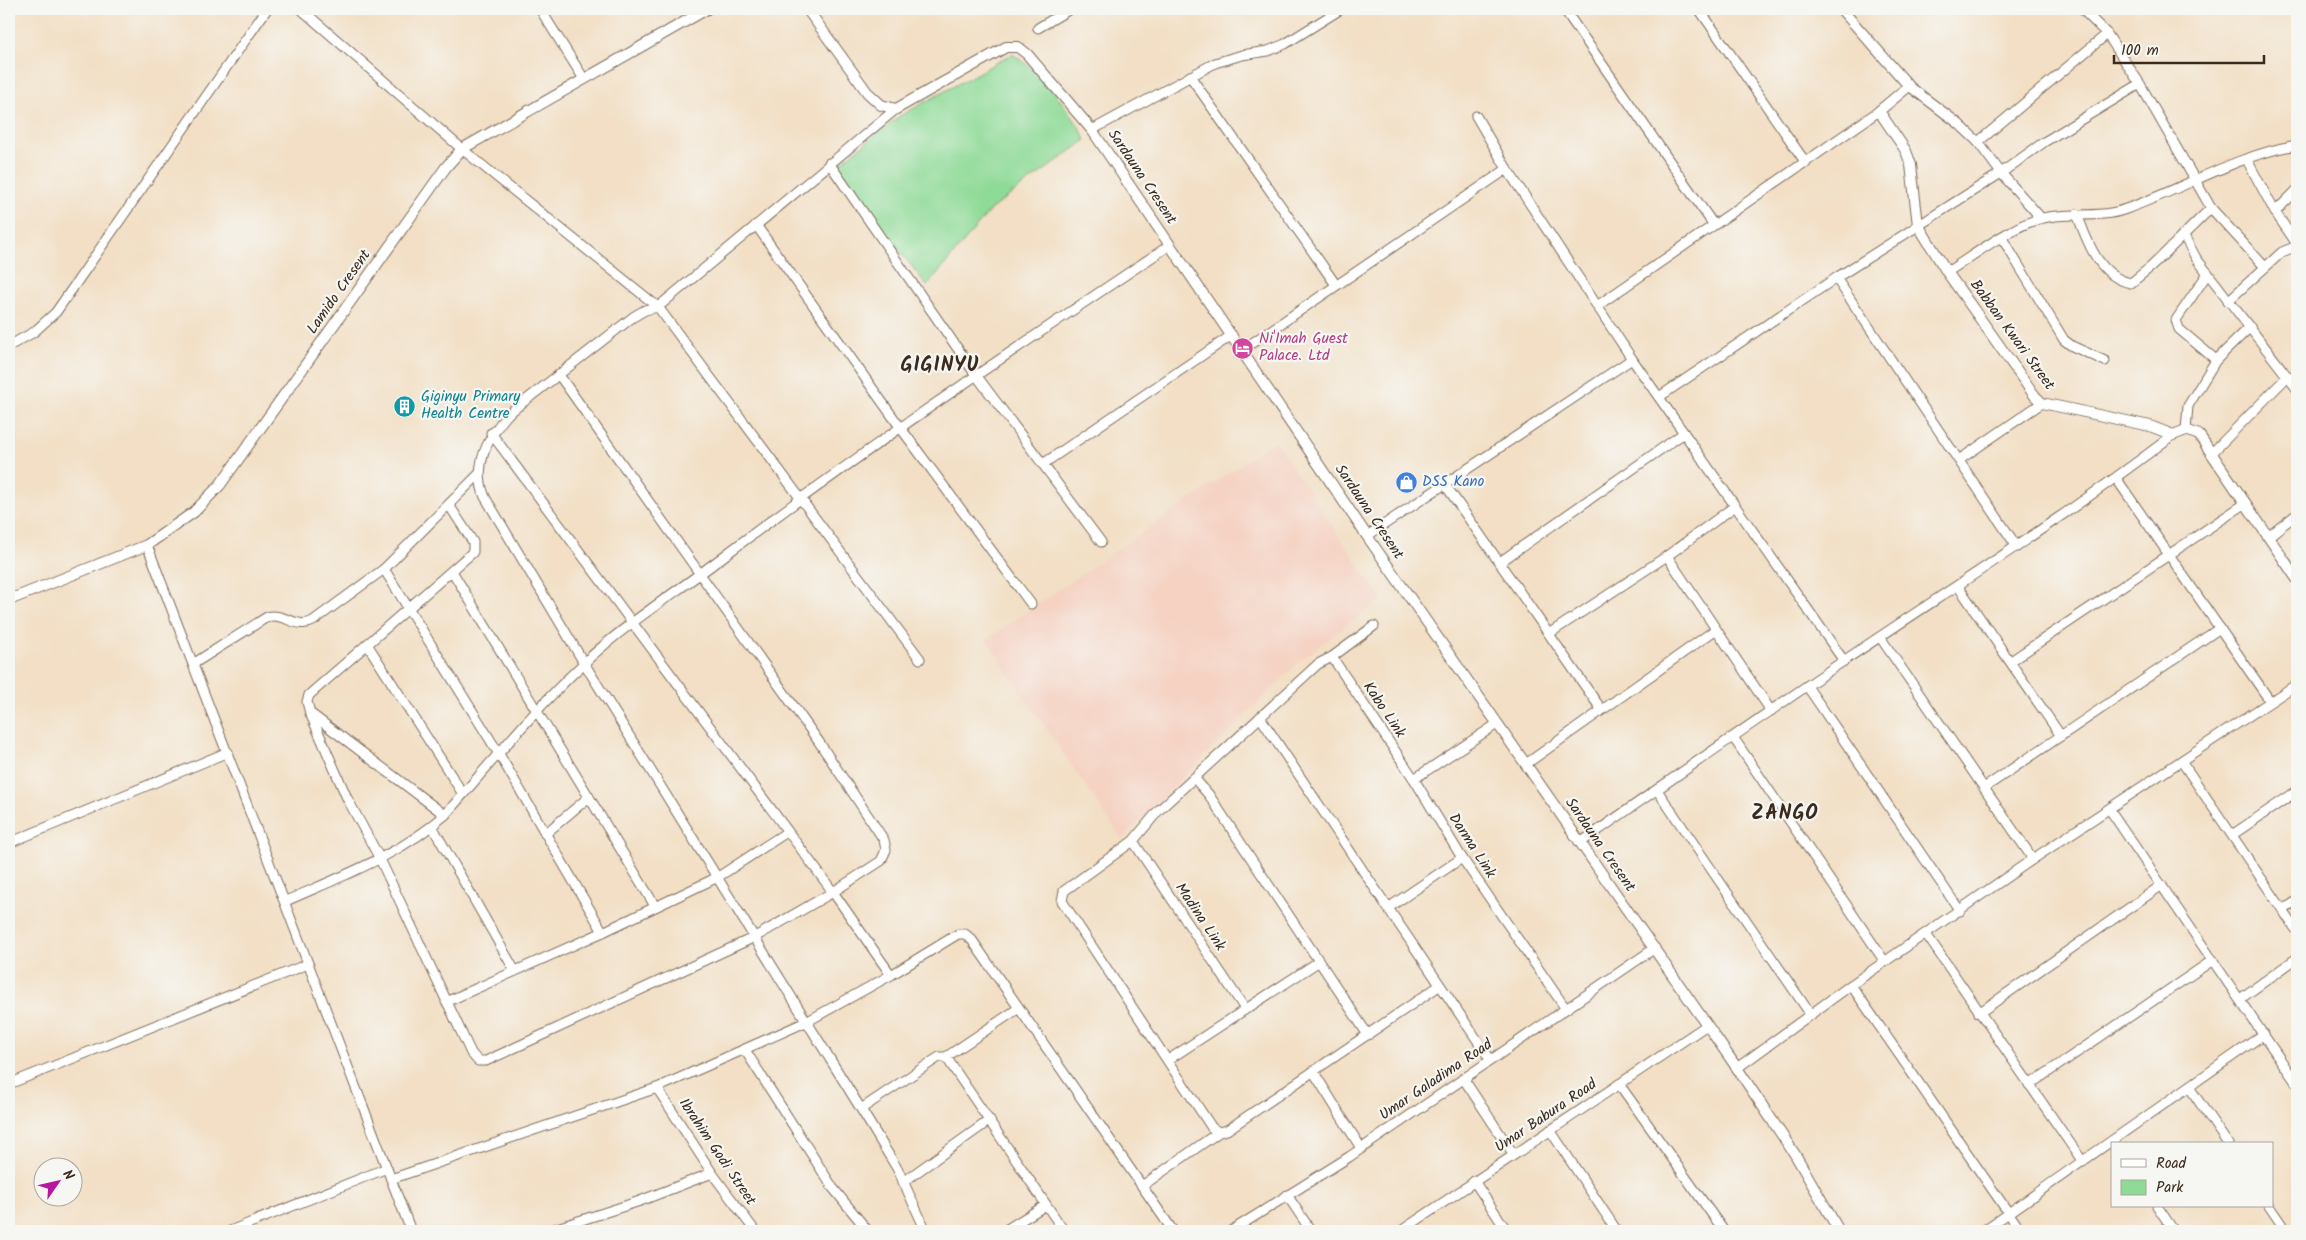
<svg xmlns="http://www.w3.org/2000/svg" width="2306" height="1240" viewBox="0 0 2306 1240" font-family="Kalam,sans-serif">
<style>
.built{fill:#f5d2c2}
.green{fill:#8eda97;stroke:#64825a}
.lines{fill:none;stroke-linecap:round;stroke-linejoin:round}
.minor-casing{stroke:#7b6958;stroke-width:11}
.tertiary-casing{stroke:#7b6958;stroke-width:12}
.minor{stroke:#fff;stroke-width:9}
.tertiary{stroke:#fff;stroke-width:10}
.labels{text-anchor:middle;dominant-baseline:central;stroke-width:4.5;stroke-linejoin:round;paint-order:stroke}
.street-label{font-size:15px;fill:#3b2a1e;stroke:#f6f6f2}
.hotel-label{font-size:15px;fill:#b23c85;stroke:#f6f6f2;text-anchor:start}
.culture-label{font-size:15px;fill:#0d838f;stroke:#f6f6f2;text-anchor:start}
.shop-label{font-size:15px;fill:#366cbe;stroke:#f6f6f2;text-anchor:start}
.district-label{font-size:20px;font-weight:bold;letter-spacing:1px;fill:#3b2a1e;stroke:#f6f6f2}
</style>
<rect width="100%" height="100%" fill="#f6f6f2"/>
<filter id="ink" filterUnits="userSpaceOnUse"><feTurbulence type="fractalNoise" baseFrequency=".02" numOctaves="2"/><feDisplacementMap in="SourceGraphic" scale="10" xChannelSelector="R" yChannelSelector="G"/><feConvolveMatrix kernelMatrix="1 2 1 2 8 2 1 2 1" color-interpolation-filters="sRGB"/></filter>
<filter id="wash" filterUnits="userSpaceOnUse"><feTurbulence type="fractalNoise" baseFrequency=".0096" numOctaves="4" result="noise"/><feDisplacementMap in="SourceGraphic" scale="20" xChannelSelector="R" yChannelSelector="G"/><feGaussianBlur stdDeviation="1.12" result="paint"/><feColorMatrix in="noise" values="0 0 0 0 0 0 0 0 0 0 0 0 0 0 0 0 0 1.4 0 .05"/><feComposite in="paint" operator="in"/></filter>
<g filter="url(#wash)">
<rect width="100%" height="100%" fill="#f2dfc5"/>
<polygon class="built" points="1275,441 1382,599 1302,659 1122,839 986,640"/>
<path class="green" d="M1012,54C1037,68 1074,114 1086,140L991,209L927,286L835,167L900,116Z"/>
</g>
<g filter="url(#ink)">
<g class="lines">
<defs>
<g id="minor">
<polyline points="301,9 462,149 658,307 920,659"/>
<polyline points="540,9 584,79"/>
<polyline points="1564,9 1713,224"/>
<polyline points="1699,9 1806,163"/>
<polyline points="2082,9 2107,34 2140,84 2211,208 2265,267"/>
<polyline points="1038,28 1070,9"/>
<polyline points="1190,76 1336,285"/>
<polyline points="1909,86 1959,124 1978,142 2001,173 2041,218"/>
<path d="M896,109L658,307L645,310L633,317L508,414C487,438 472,466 485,497L584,663L861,1109L898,1170L926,1231"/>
<polyline points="1476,116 1507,169 1632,359 1844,661"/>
<polyline points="1092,130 1215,63 1242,55 1268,51 1285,44 1341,9"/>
<polyline points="1978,142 2107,34"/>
<polyline points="2247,160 2275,212 2297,244"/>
<polyline points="829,163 976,375 1101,542"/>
<polyline points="2275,212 2297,190"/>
<path d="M2077,214C2087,241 2099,277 2131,283L2152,266L2211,208"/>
<polyline points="756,225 900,427 1031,604"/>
<polyline points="2183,234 2196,258 2297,389"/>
<polyline points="2002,238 2064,340 2072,346 2105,361"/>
<path d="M1947,272C1973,256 2014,224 2043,218C2070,212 2100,219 2126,209C2183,189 2237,155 2297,145"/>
<polyline points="2208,273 2176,320 2179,329 2216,360"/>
<polyline points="1836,278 2017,547"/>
<polyline points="2228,301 2282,252 2297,246"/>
<polyline points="1597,306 1879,111"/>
<polyline points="9,346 34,332 56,312 267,9"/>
<polyline points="1242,350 1507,169"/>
<polyline points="1659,397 1836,278 2001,173 2044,142 2140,84"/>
<polyline points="2186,430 2188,406 2216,360 2250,327"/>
<polyline points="491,433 833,892 891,975"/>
<polyline points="2212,453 2288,376"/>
<polyline points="1959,460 2042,403"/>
<polyline points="1043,464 1232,335"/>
<polyline points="2116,478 2270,701"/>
<polyline points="1444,483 1601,709"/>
<polyline points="449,505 473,542 473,552 309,695 307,702 310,713 347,798 380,859 471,1053 478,1061 486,1061 755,937 833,892 881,861 886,850 884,840 819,742 559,375"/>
<polyline points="1367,536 1632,359"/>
<polyline points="2269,536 2297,514"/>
<polyline points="147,545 411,1231"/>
<polyline points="1667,556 1771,711"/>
<polyline points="1500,562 1684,433"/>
<polyline points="384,569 499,754 603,932"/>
<polyline points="452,571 655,906"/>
<polyline points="1958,586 2061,736"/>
<polyline points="1550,633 1667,556 1735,506"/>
<polyline points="1880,637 2033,859"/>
<polyline points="367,644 463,794"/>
<polyline points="1332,657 1414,779"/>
<polyline points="2011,661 2246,503"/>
<path d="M193,664L267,617C284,612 297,630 313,621L384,569L479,474"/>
<polyline points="1807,686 1960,911"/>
<polyline points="310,713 445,815"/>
<polyline points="1260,717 1388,908"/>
<polyline points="1497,724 1414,779 1462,858 1566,1009"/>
<polyline points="1733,737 1885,962"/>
<polyline points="2182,762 2297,931"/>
<polyline points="1526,764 1715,630"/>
<polyline points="1194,778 1318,664 1332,657 1374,626"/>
<polyline points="1984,788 2220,628"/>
<polyline points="1657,790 1811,1015"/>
<polyline points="2110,810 2297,1084"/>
<polyline points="432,826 515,971"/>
<polyline points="545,834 589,797"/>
<polyline points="2232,835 2297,791"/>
<polyline points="1133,841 1245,1009"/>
<polyline points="9,843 228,752"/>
<path d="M1580,843C1668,782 1756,720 1845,660C1955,586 2067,516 2173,435"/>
<polyline points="1462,858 1388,908 1490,1059"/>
<path d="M286,901C340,877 400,855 445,815C490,764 533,711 583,664C625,624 674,594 720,559C865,448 1018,347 1170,245"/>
<polyline points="2283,910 2297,901"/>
<polyline points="1926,934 2083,1162"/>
<polyline points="1851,985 2021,1231"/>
<polyline points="2240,999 2297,958"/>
<polyline points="446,1002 603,932 718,877 787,832"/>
<polyline points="1979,1013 2162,885"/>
<path d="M1368,1035L1209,795L1194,778L1158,811L1133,841L1064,891L1062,901L1212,1128L1219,1132L1227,1130C1298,1082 1369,1034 1439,986"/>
<polyline points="745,1050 833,1188 868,1231"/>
<polyline points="946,1057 1019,1008"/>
<polyline points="1168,1060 1318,962"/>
<polyline points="1737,1068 1851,985 2033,859 2297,684"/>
<polyline points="1313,1071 1361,1148"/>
<polyline points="1463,1078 1514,1155"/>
<polyline points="9,1084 308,964"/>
<polyline points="1619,1084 1724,1231"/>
<polyline points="2029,1085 2213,960"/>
<polyline points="2189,1087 2228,1144"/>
<polyline points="657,1088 712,1173 755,1231"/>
<polyline points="861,1109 939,1057 946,1057 1064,1231"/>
<polyline points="1550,1130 1617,1231"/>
<polyline points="391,1179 657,1088 808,1021 891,975 958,934 965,934 972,940 1173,1231"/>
<polyline points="1474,1181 1507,1231"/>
<polyline points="903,1182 990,1120"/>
<polyline points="1142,1186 1219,1132"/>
<polyline points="1287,1195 1311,1231"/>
<polyline points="2157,1206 2174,1231"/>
<polyline points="2269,1206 2286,1231"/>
<polyline points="230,1231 387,1168"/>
<polyline points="548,1231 640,1201 712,1173"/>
<polyline points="1004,1231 1046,1205"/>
<polyline points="1231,1231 1349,1157 1655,948"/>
<polyline points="1401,1231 1707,1025"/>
<polyline points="1983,1231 2264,1034"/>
</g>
<g id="tertiary">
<polyline points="807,9 867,92 881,105 896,109 1006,47 1018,47 1027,54 1092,130 1367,536 1737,1068 1796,1156 1839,1231"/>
<polyline points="1841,9 1909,86 1879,111 1906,151 1911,165 1918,225 1947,272 2035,396 2042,403 2150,426 2173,435 2186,430 2199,435 2297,579"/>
<polyline points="9,600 147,545 194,512 220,485 446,167 462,149 707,9"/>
</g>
</defs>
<use href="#minor" class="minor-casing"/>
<use href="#tertiary" class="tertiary-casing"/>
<use href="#minor" class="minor"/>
<use href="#tertiary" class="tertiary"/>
</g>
</g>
<defs>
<symbol id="hotel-disc" viewBox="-11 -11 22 22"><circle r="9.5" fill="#d1479c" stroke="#f6f6f2"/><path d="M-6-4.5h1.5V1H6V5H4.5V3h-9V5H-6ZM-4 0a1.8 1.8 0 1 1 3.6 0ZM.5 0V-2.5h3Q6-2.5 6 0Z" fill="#fff"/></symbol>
<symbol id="building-disc" viewBox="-11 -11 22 22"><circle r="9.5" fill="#0f9aa8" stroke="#f6f6f2"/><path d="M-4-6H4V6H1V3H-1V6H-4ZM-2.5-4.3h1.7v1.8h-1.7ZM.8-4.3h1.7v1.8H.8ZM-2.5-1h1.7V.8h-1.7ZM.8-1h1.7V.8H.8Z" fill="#fff"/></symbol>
<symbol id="shop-disc" viewBox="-11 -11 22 22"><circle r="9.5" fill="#3f7fe0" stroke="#f6f6f2"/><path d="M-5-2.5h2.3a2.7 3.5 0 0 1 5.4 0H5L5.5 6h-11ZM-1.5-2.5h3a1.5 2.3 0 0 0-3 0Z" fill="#fff"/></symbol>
</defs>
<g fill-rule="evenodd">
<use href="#hotel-disc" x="1230" y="336" width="25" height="25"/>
<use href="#building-disc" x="392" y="394" width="25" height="25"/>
<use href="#shop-disc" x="1394" y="470" width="25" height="25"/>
</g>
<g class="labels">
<g class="street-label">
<text transform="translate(1142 177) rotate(56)">Sardauna Cresent</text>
<text transform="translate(339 292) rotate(-55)">Lamido Cresent</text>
<text transform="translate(2012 335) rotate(54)">Babban Kwari Street</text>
<text transform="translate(1369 512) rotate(56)">Sardauna Cresent</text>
<text transform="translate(1384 710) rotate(56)">Kabo Link</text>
<text transform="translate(1600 845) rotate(55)">Sardauna Cresent</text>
<text transform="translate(1472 846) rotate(57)">Darma Link</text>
<text transform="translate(1200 917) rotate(56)">Madina Link</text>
<text transform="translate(1436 1080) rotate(-34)">Umar Galadima Road</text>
<text transform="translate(1546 1116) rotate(-34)">Umar Babura Road</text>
<text transform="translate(717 1152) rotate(56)">Ibrahim Godi Street</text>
</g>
<g class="hotel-label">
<text x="1259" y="339">Ni'Imah Guest<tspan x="1259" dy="17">Palace. Ltd</tspan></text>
</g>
<g class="culture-label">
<text x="421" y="397">Giginyu Primary<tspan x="421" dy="17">Health Centre</tspan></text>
</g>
<g class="shop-label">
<text x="1422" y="482">DSS Kano</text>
</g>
<g class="district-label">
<text x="940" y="366">GIGINYU</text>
<text x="1785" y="814">ZANGO</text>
</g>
</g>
<rect width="2306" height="1240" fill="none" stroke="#f6f6f2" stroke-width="30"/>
<rect x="2111" y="1142" width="162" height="65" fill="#f6f6f2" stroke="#aba49d"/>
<rect x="2121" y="1159" width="25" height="8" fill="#ffffff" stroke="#aba49d"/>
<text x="2156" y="1168" font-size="15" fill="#3b2a1e">Road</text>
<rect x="2121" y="1180" width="25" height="15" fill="#8eda97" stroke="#aba49d"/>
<text x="2156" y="1192" font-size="15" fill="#3b2a1e">Park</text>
<g transform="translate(58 1182) rotate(56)"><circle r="24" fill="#f6f6f2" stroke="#aba49d"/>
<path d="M0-4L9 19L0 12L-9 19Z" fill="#b5179e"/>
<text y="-8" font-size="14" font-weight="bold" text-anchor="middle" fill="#3b2a1e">N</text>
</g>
<path d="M2114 55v8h150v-8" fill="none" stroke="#3b2a1e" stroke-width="2.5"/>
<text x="2121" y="55" font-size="15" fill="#3b2a1e" stroke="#f6f6f2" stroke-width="4" paint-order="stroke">100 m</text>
</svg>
